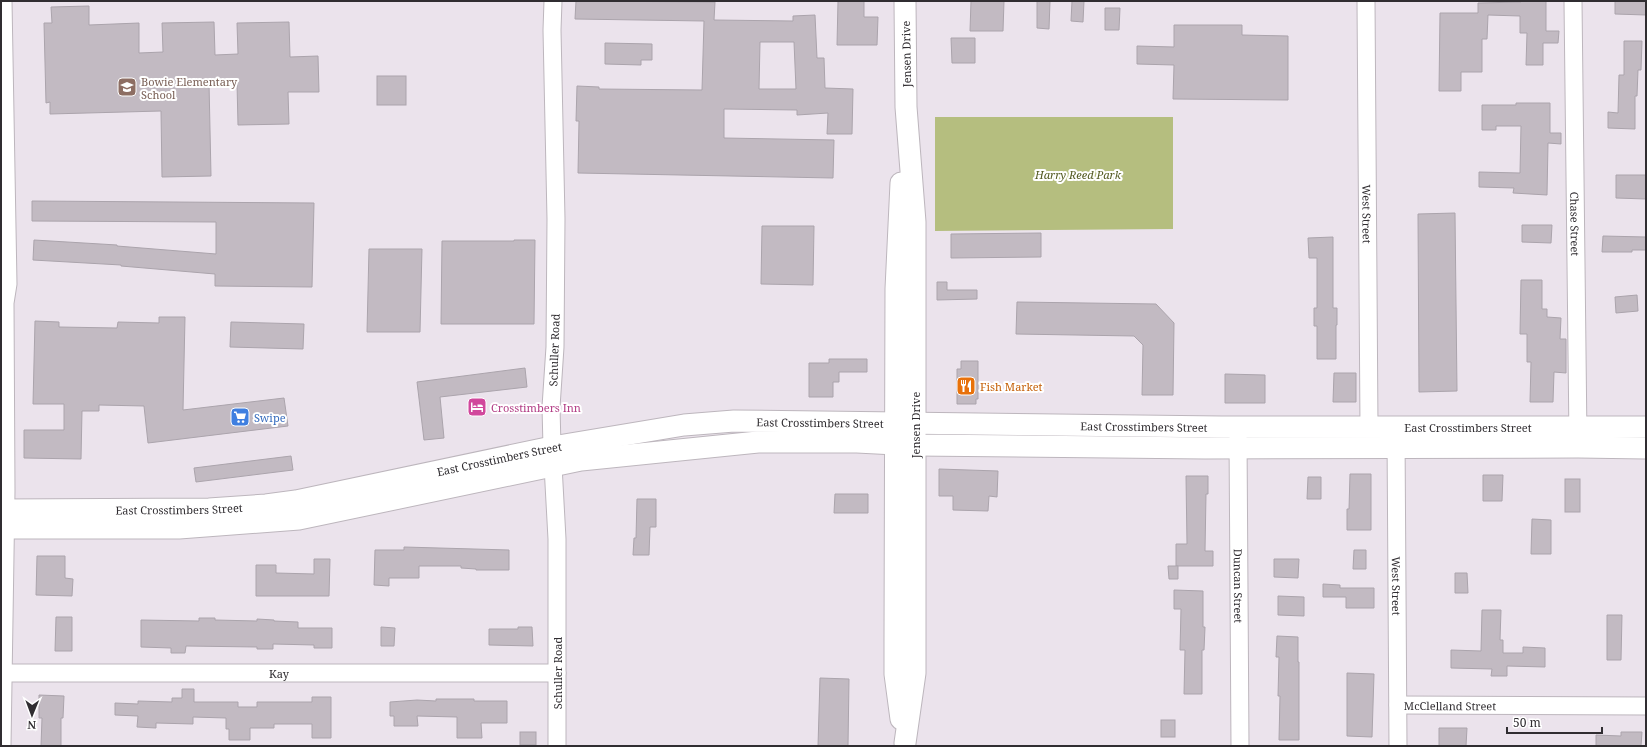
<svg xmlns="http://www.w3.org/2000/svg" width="1647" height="747" viewBox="0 0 1647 747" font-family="'Noto Serif',serif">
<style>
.green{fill:#b5be7f}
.building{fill:#c2bac2;stroke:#aba4ac;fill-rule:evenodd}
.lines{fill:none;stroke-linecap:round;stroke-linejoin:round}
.minor-casing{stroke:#bdb6bd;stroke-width:19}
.major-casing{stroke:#bdb6bd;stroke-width:23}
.minor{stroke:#fff;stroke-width:17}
.major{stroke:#fff;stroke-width:21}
.labels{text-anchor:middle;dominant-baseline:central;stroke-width:4;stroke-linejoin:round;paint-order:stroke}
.street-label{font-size:11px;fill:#302d31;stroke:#fff}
.education-label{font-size:11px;fill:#785e54;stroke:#fff;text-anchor:start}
.park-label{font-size:11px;font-style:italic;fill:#535a21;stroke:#fff}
.food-label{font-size:11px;fill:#c56008;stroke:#fff;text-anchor:start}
.hotel-label{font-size:11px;fill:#b23c85;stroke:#fff;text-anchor:start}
.shop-label{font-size:11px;fill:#366cbe;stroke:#fff;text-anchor:start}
</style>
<rect width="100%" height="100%" fill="#ebe3ec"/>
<polygon class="green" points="935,117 1173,117 1173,229 935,231"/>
<g class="building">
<path d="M576,1L715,2L714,20L793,21V16L815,15L817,58H824L825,88L853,89L852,134H827L828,113L797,115V110L724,109V138L834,140L833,178L578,173L579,121H576L577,86L599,87V89L702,90L704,21L575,19ZM760,42H794L796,89H759Z"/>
<polygon points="838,1 864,1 864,17 878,17 877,45 837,45"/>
<polygon points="971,1 1004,1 1003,31 970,31"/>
<polygon points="1037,1 1050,1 1049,29 1037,28"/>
<polygon points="1072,1 1084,1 1083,22 1071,21"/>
<polygon points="1521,1 1546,1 1546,31 1559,31 1558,43 1543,43 1543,65 1526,65 1527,33 1520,33 1520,16 1488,15 1487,39 1482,39 1482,72 1461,72 1461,91 1439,91 1440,13 1478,13 1478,3 1521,2"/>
<polygon points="1615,1 1646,1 1646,15 1615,14"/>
<polygon points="89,6 89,25 139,23 139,53 163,52 162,23 214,22 215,55 238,54 237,23 289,22 290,57 318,56 319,92 288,92 289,124 238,125 237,83 209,83 211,176 162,177 161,111 50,114 50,102 46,103 44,23 52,23 51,7"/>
<polygon points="1105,8 1120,8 1119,30 1105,30"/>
<polygon points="1174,25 1242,25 1242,35 1288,36 1288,100 1173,99 1174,65 1137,64 1137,46 1174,47"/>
<polygon points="951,38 975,38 975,63 952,63"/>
<polygon points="1624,41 1642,41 1641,70 1638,70 1637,96 1635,96 1635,129 1608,128 1608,112 1618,113 1619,75 1624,75"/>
<polygon points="605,43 652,44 652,60 641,60 641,65 605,64"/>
<rect x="377" y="76" width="29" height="29"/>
<polygon points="1516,103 1550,103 1550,133 1561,133 1561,144 1548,143 1547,195 1513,193 1514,188 1479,187 1479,172 1520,173 1521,126 1496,126 1496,130 1482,130 1482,105 1516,105"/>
<polygon points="1616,175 1646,175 1646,199 1616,198"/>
<polygon points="32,201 314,203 312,287 215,286 215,274 121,266 121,265 33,260 34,240 117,245 117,246 216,254 216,222 32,221"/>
<polygon points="1455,213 1457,391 1419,392 1418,214"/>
<polygon points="1522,225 1552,225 1551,243 1522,242"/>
<polygon points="762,226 814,226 813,285 761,284"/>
<polygon points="1041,233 1041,257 951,258 951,234"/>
<polygon points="1603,236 1646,237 1646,250 1632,250 1632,252 1602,252"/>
<polygon points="1333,237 1333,308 1337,308 1337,325 1336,325 1336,359 1317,359 1317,326 1314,326 1314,308 1317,308 1317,258 1309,258 1308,238"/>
<polygon points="514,240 535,240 534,324 441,324 442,241 514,241"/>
<polygon points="369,249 422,249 420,332 367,332"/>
<polygon points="1521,280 1542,280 1542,309 1547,309 1547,317 1561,318 1560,339 1566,339 1566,373 1554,372 1553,402 1530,402 1531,362 1527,362 1527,334 1520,334"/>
<polygon points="937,282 947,282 947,290 977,290 977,299 937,300"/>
<polygon points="1637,295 1638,311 1616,313 1615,297"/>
<polygon points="1017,302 1156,304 1174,323 1173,395 1142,395 1143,345 1134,336 1016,334"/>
<polygon points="159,317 185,317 183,410 284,398 288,426 148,443 144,406 99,405 99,411 82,411 81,459 24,458 24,430 64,430 64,404 33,404 35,321 59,322 59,327 117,328 118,322 159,323"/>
<polygon points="231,322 304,324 303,349 230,347"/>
<polygon points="829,359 867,359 867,372 839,372 839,382 833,382 833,397 809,397 809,363 829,363"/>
<polygon points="961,361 978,361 978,399 976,399 976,404 957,404 957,369 961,369"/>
<polygon points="525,368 527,387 440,397 444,438 424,440 417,382"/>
<polygon points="1334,373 1356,373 1356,402 1333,402"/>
<polygon points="1225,374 1265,375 1265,403 1225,403"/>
<polygon points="291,456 293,470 196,482 194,468"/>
<polygon points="939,469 998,471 997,497 989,496 988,511 953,510 953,496 939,496"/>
<polygon points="1350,474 1371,474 1371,530 1347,530 1347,509 1349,509"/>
<polygon points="1483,475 1503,475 1502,501 1483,501"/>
<polygon points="1186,476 1208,476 1208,494 1206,494 1205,551 1213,551 1213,566 1176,566 1176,544 1187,544"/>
<polygon points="1308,477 1321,477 1321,499 1307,499"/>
<rect x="1565" y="479" width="15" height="33"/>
<polygon points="835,494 868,494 868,513 834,513"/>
<polygon points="637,499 656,499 656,527 650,527 649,555 633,555 634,538 636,538"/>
<polygon points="1532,519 1551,520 1551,554 1531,554"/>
<polygon points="404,547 509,550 509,570 476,570 476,569 461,568 461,566 419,566 419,578 389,578 389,586 374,585 375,550 404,550"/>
<polygon points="1354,550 1366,550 1366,569 1353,569"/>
<polygon points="37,556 65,556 65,578 73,579 72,596 36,595"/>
<polygon points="314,559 330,559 329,596 256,596 256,565 276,565 276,573 314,574"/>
<polygon points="1274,559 1299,559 1298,578 1274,577"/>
<polygon points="1168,566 1178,566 1178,579 1169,579"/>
<polygon points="1455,573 1467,573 1468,593 1455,593"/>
<polygon points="1323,584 1340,585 1340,588 1374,588 1374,608 1346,608 1346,597 1323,597"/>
<polygon points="1174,590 1203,591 1203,627 1205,627 1204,650 1202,650 1202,694 1184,694 1185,650 1180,650 1181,609 1174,609"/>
<polygon points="1278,596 1304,597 1304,616 1278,615"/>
<polygon points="1482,610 1501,610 1500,640 1503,640 1503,653 1523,653 1523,647 1545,648 1545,667 1507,666 1507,676 1491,676 1492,669 1451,668 1451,650 1481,651"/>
<polygon points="1607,615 1622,615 1621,660 1607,660"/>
<polygon points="56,617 72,617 72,651 55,651"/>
<polygon points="199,618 215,618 215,620 257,621 257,619 274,620 274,621 298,622 298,628 332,628 332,648 314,648 314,645 273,644 273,649 257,649 257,647 186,646 185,653 171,653 171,648 141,647 141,620 199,621"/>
<polygon points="381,627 395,628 394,646 381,646"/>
<polygon points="518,627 532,627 533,646 489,645 489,629 518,629"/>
<polygon points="1277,636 1298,637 1298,662 1299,662 1299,740 1279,740 1280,696 1278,696 1279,657 1276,657"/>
<polygon points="1347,673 1374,674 1372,737 1347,736"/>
<polygon points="820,678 849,679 848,746 818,746"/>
<polygon points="182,689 194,689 194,702 238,702 238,707 257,707 257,702 312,702 312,697 331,697 331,738 312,738 312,724 274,724 274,728 250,728 250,740 229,740 229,729 226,729 226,718 193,717 193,724 156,723 156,728 137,727 138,716 115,715 115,703 138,704 138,701 172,702 172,698 182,698"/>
<polygon points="39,695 64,696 63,718 61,718 61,746 41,746 42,718 39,718"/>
<polygon points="436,699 474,699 474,701 507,701 507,723 481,723 482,738 457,738 457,717 417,716 418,726 394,726 394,716 390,716 390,702 417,700 436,701"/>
<rect x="1161" y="720" width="14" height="17"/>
<polygon points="1439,728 1467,728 1466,746 1439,746"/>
<rect x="520" y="732" width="16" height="13"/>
<polygon points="1621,732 1642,732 1641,746 1596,746 1596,735 1621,736"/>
</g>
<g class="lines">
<defs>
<g id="minor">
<polyline points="553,1 552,30 556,219 555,347 551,407 552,447 557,539 557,746"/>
<path id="s1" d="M1366,1L1369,426"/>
<path id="s2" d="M1573,1L1578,439"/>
<path id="s3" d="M1396,434L1398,746"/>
<path id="s4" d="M1238,436L1240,746"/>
<path id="s5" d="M2,673H557"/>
<path id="s6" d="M1398,705L1646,706"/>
<polyline points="2,746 6,491 5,303 8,284 3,1"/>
</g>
<g id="major">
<polyline points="901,183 896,289 895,642 895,674 901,719"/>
<path id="s7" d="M1,510L209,509L266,505L296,501L552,447L684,425L734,421L1221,427H1646"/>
<polyline points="1,528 179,528 299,519 581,460 758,442 857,442 915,445 1205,448 1578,447 1646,448"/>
<polyline points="905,743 915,673 915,222 906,107 905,1"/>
</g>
</defs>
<use href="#minor" class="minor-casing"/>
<use href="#major" class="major-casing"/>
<use href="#minor" class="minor"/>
<use href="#major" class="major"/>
</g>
<defs>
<symbol id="school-square" viewBox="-11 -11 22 22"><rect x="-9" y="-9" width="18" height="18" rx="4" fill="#8d6e63" stroke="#fff"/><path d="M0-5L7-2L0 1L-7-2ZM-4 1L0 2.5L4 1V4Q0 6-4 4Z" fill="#fff"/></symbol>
<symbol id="restaurant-square" viewBox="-11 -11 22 22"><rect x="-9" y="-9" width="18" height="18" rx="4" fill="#e8710a" stroke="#fff"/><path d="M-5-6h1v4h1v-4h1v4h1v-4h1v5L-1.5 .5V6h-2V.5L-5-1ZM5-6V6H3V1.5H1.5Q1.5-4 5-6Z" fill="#fff"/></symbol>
<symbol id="hotel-square" viewBox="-11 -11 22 22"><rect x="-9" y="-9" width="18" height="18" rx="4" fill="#d1479c" stroke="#fff"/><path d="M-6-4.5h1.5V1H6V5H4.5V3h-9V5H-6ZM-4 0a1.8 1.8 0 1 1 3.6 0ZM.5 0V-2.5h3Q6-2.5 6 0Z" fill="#fff"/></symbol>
<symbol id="supermarket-square" viewBox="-11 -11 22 22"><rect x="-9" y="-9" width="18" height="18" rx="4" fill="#3f7fe0" stroke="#fff"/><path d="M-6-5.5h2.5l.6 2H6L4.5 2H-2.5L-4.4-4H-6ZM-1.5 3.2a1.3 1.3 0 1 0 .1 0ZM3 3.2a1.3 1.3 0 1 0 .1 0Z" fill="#fff"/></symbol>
</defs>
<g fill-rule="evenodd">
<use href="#school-square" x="116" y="76" width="22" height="22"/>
<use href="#restaurant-square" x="955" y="375" width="22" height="22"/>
<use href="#hotel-square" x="466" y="396" width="22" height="22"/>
<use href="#supermarket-square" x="229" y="406" width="22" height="22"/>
</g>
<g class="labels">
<g class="street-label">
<text transform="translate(906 54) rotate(-91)">Jensen Drive</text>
<text stroke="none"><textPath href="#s1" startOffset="213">West Street</textPath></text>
<text stroke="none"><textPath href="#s2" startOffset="223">Chase Street</textPath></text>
<text transform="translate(554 350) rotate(-88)">Schuller Road</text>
<text stroke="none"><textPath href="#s7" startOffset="827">East Crosstimbers Street</textPath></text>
<text transform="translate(915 425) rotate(-90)">Jensen Drive</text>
<text stroke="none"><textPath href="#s7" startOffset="1151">East Crosstimbers Street</textPath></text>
<text stroke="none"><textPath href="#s7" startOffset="1475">East Crosstimbers Street</textPath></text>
<text stroke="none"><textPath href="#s7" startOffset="503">East Crosstimbers Street</textPath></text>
<text stroke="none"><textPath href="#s7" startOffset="178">East Crosstimbers Street</textPath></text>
<text stroke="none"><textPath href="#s4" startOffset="150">Duncan Street</textPath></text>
<text stroke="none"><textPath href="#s3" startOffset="152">West Street</textPath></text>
<text stroke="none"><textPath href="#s5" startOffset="277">Kay</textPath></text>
<text transform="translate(557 673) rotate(-90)">Schuller Road</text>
<text stroke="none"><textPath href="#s6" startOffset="52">McClelland Street</textPath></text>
</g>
<g class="education-label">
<text x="141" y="81">Bowie Elementary<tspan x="141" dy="13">School</tspan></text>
</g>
<g class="park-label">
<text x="1078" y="174">Harry Reed Park</text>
</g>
<g class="food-label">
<text x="980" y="386">Fish Market</text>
</g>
<g class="hotel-label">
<text x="491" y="407">Crosstimbers Inn</text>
</g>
<g class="shop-label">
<text x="254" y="417">Swipe</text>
</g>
</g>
<rect width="1647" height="747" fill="none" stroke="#302d31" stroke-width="4"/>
<g transform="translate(32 715) rotate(181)" stroke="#ffffff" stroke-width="3" paint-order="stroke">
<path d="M0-3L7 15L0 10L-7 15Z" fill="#302d31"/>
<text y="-6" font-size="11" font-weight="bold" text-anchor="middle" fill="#302d31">N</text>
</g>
<path d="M1507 727v6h95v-6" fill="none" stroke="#302d31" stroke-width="2"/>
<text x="1513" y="727" font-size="12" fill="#302d31" stroke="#ffffff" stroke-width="3" paint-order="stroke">50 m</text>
</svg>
